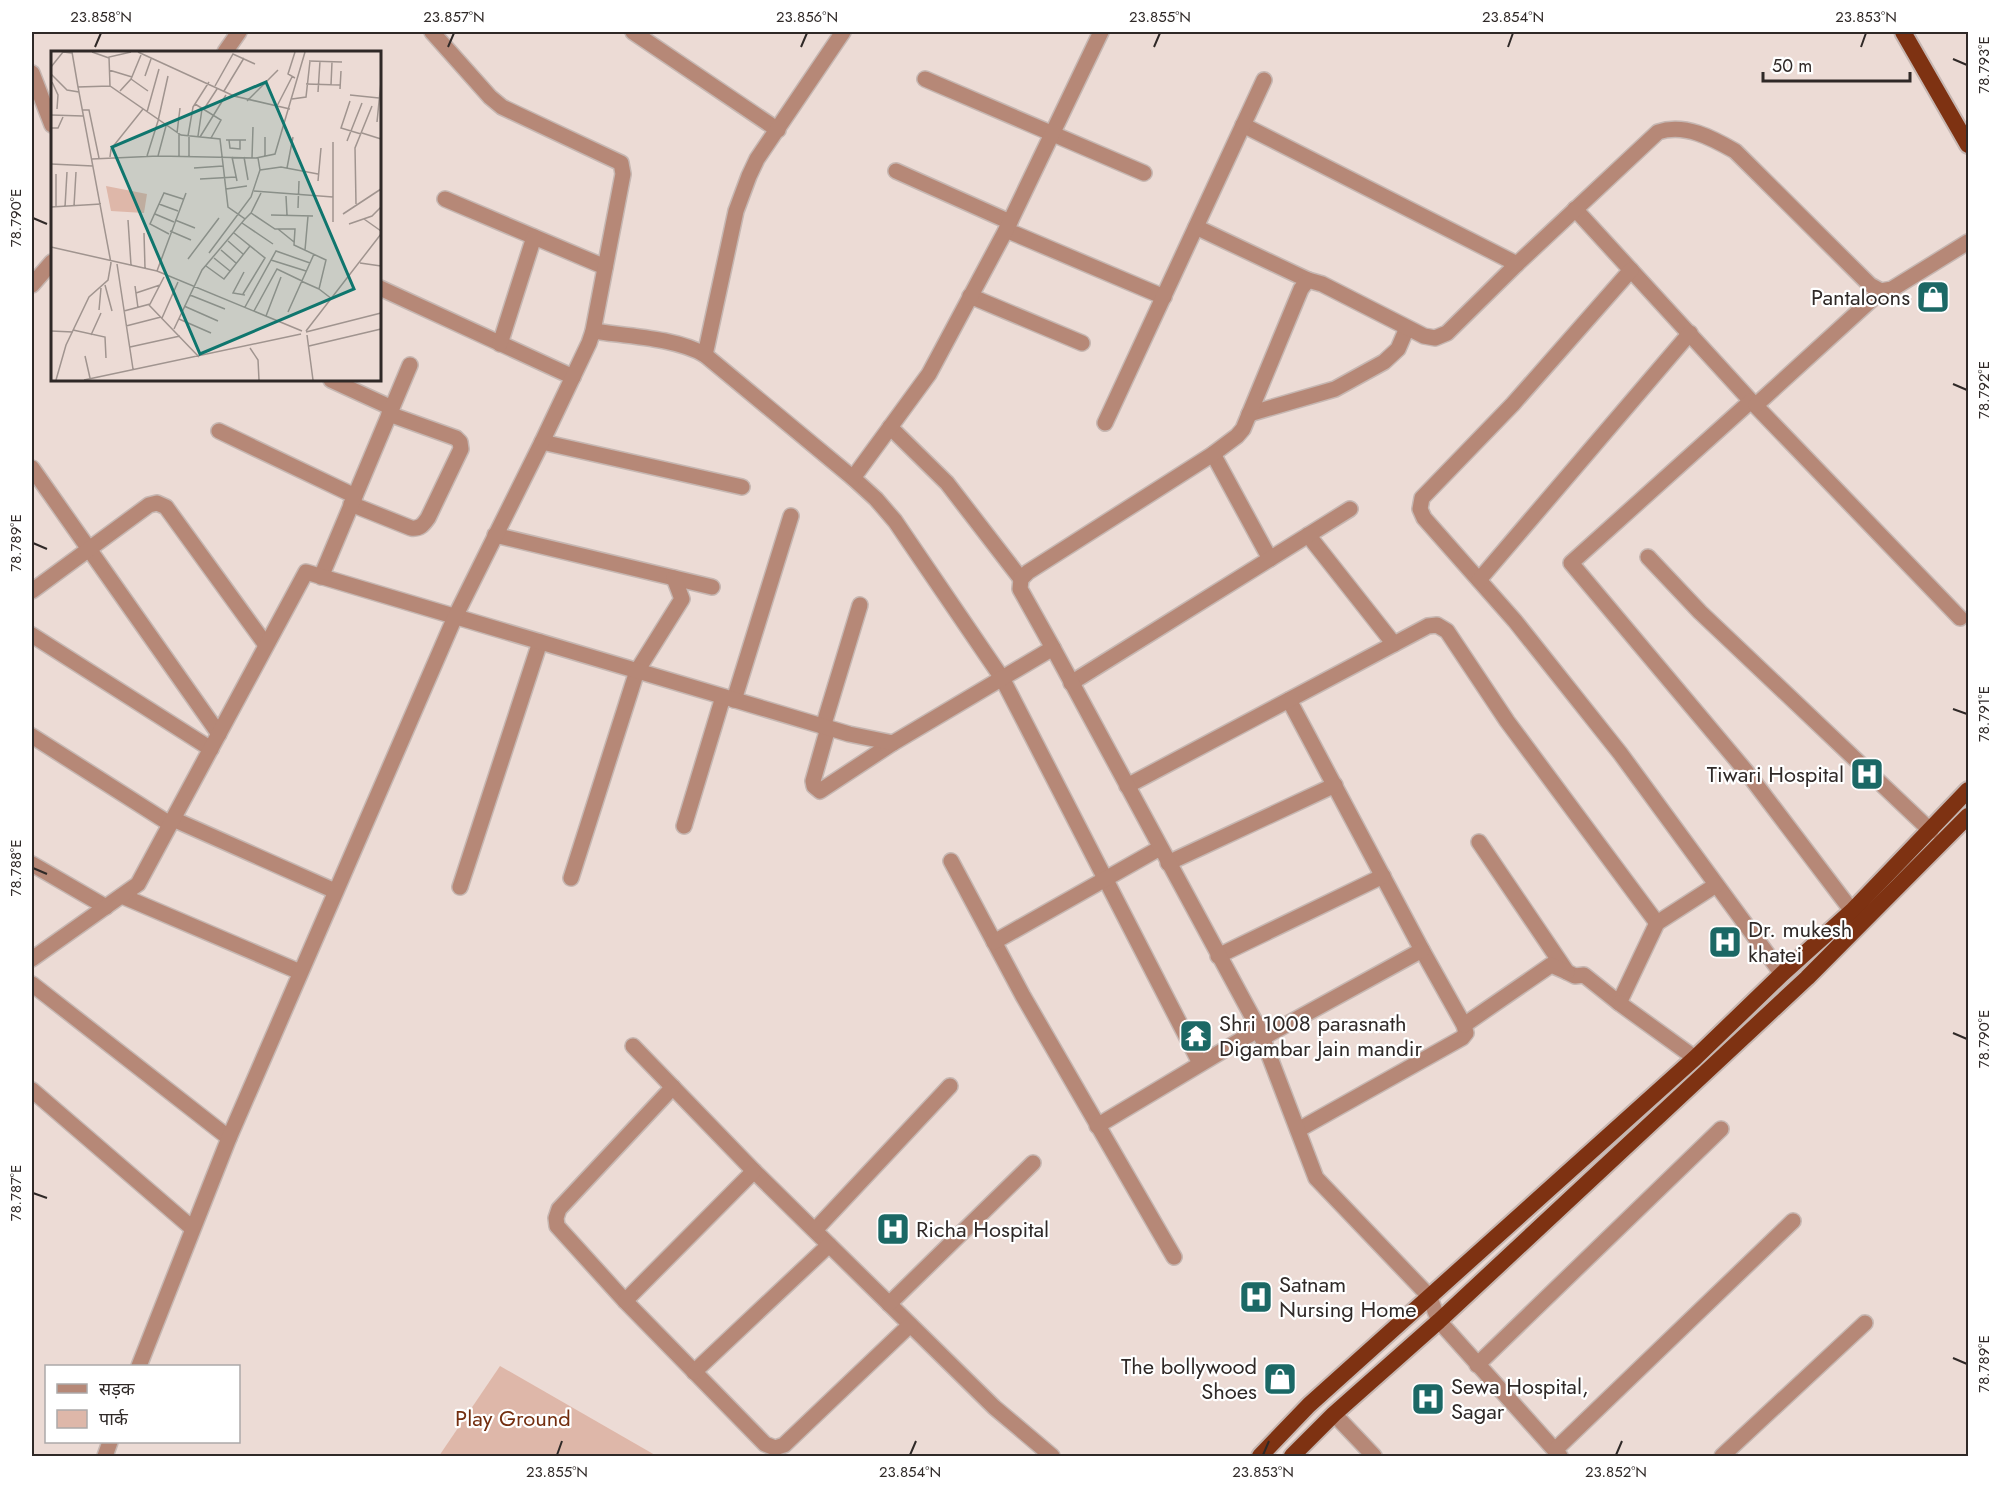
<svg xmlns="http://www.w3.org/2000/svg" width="2000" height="1488" viewBox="0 0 2000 1488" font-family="Jost,'Noto Sans Devanagari',sans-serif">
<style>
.green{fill:#deb7a9}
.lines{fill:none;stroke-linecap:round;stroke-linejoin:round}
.minor-casing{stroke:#c6b7b2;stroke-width:18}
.trunk-casing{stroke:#c6b7b2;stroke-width:20}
.minor{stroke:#b68877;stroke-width:15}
.trunk{stroke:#7e3212;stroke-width:16}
.ticks{fill:none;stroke:#2f2927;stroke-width:2}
.labels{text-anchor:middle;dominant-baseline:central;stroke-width:4.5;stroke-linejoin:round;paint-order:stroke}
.poi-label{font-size:22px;fill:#2f2927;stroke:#fff;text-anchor:start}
.park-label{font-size:22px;fill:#732e0f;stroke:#fff}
.inset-road{fill:none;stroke:#a0948f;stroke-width:1.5}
.view{fill:#0f766e;fill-opacity:0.15;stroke:#0f766e;stroke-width:3}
.inset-edge{fill:none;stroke:#2f2927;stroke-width:3}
.neatline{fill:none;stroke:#2f2927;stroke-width:2}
.ticks-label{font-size:15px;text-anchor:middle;fill:#2f2927}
</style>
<rect width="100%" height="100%" fill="#ecdbd5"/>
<polygon class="green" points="500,1366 655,1455 654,1456 439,1456"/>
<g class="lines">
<defs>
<g id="minor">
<polyline points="633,32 778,130"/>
<polyline points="225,52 239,32"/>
<polyline points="32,73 52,125"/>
<polyline points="925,79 1144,173"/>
<polyline points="1243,125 1517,264"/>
<polyline points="896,171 1010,222"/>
<polyline points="445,199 605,267"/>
<polyline points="1575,209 1751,401 1960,618"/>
<polyline points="1196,227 1308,280"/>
<polyline points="1006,230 1164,297"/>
<polyline points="1631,270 1513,404 1422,498 1420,509 1424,518 1515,621 1620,753 1782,974"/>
<polyline points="32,285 52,262"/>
<polyline points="380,288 573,377"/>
<polyline points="970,296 1082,343"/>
<path d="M593,331C626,336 677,338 705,355L853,478L876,499L895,521L1002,678L1200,1063"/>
<polyline points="500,344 534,237"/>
<polyline points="705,355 736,211 749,176 757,159 843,32"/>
<polyline points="331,380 392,408"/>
<polyline points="1751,401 1571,563 1745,770 1852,911"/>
<polyline points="1756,405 1881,291"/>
<polyline points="1249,414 1335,389 1384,362 1398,349 1407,328"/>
<polyline points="1105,423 1264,80"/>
<polyline points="890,427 947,483 1021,579"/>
<polyline points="219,431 355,496"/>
<polyline points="542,442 742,487"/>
<polyline points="1213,454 1270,559"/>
<polyline points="32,468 219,734"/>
<polyline points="853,478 929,374 1006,230 1101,32"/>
<path d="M351,504L411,528C420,529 423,525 428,518L461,449L460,442L456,438L389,414"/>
<polyline points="495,535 712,587"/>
<polyline points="1308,535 1394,644"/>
<polyline points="1648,557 1700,612 1931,831"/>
<polyline points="321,577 410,365"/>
<polyline points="1479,580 1690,333"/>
<polyline points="32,591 149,505 157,503 166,507 266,645"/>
<polyline points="32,635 211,749"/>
<path d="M1053,648L1020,589L1021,579L1028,572L1213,454L1237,436L1243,429L1301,289L1308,280L1322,284L1424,336L1435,338L1447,333L1517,264L1658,132C1685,123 1712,138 1735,151L1870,285L1881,291L1892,289L1968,242"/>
<polyline points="1071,683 1350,509"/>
<polyline points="734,700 791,516"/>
<polyline points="1289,700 1422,950 1464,1025 1466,1033 1462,1038 1298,1130"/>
<polyline points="823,727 860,605"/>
<polyline points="828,728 813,781 814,786 820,791 893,743"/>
<polyline points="32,736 170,824"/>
<polyline points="1127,786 1428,626 1437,625 1447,631 1507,721 1657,923"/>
<polyline points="173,819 335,891"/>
<polyline points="684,826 723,697"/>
<polyline points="1479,842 1567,972 1575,976 1584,975 1619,1003 1657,923 1716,885"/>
<polyline points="951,861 1023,996 1174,1257"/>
<polyline points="1168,863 1335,785"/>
<polyline points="32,864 106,907"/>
<polyline points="571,878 637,671 682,599 674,578"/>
<polyline points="460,887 540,642"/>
<polyline points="122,896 300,972"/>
<polyline points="994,942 1160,848"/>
<polyline points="1218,956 1383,876"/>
<polyline points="32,959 138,884 306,572 849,734 893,743 1053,648 1259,1029 1316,1178 1429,1296 1439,1321 1560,1456"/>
<polyline points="32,984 229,1138"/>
<polyline points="1619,1003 1695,1058"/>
<polyline points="1464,1025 1551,965 1567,972"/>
<polyline points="1262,1038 1422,950"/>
<polyline points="633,1046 754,1171 994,1407 1052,1456"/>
<polyline points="673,1087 559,1209 556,1218 557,1226 625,1301 765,1444 775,1448 784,1445 910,1325"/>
<polyline points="32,1090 192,1228"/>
<polyline points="1097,1126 1259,1029"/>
<polyline points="815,1230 950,1086"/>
<polyline points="625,1301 754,1171"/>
<polyline points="889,1304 1033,1163"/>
<polyline points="1477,1365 1721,1129"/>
<polyline points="139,1366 229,1138 455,617 542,442 589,343 593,331 623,174 621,163 502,107 490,97 432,32"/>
<polyline points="694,1372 829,1245"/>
<polyline points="1334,1414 1374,1456"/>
<polyline points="1555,1450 1793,1221"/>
<polyline points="105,1456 110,1442"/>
<polyline points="1722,1456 1865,1323"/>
</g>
<g id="trunk">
<polyline points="1903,32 1968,145"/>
<polyline points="1260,1456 1309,1405 1695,1058 1782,974 1852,911 1968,790"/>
<polyline points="1292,1456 1334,1414 1439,1321 1807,978 1968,816"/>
</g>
</defs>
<use href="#minor" class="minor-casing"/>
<use href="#trunk" class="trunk-casing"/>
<use href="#minor" class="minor"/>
<use href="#trunk" class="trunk"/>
</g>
<path class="ticks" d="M95,47L101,33M448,47L454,33M801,47L807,33M1154,47L1160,33M1508,47L1513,33M1861,47L1866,33M1953,59L1967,65M33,218L47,224M1953,384L1967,390M33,543L47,549M1953,709L1967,714M33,868L47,874M1953,1033L1967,1039M33,1193L47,1198M1953,1358L1967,1364M557,1455L562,1441M910,1455L916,1441M1263,1455L1269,1441M1616,1455L1622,1441"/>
<defs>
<symbol id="shop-square" viewBox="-11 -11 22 22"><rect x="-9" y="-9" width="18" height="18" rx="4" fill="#1b6865" stroke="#fff"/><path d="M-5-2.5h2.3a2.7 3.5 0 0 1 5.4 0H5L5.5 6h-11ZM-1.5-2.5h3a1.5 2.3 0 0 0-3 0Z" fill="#fff"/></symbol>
<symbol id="hospital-square" viewBox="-11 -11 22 22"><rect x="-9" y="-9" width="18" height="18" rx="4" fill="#1b6865" stroke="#fff"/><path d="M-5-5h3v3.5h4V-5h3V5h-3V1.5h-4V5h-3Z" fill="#fff"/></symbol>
<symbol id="temple-square" viewBox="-11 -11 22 22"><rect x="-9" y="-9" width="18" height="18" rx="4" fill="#1b6865" stroke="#fff"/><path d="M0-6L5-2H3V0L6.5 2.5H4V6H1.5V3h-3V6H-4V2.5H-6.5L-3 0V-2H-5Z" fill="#fff"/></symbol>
</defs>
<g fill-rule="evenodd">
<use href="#shop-square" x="1914" y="278" width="38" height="38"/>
<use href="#hospital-square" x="1848" y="755" width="38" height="38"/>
<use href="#hospital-square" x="1706" y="923" width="38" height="38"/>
<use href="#temple-square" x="1177" y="1017" width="38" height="38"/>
<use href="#hospital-square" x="874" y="1210" width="38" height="38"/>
<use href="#hospital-square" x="1237" y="1278" width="38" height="38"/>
<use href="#shop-square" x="1261" y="1360" width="38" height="38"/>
<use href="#hospital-square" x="1409" y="1380" width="38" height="38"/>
</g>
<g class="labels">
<g class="poi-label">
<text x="1910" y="297" text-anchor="end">Pantaloons</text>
<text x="1844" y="774" text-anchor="end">Tiwari Hospital</text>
<text x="1748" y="929">Dr. mukesh<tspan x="1748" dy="25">khatei</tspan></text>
<text x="1219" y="1023">Shri 1008 parasnath<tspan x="1219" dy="25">Digambar Jain mandir</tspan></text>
<text x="916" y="1229">Richa Hospital</text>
<text x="1279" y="1284">Satnam<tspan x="1279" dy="25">Nursing Home</tspan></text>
<text x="1257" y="1366" text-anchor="end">The bollywood<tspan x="1257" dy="25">Shoes</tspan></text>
<text x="1451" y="1386">Sewa Hospital,<tspan x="1451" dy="25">Sagar</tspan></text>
</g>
<g class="park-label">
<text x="513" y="1418">Play Ground</text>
</g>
</g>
<g transform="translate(51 51)">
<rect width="330" height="330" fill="#ecdbd5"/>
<path d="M55,135L96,143L93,162L60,160Z" fill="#deb7a9"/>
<path class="inset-road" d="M21,1L27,36M41,1L58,7M87,1L183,45L239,58M244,1L237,23L244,27M258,10L291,11M0,16L12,1L21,2M58,19L81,26M0,23L16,39L28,41M94,25L100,8M80,28L97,40M1,31L7,44L6,58M255,33L289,34M280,34L281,11M59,35L58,6L80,1M164,35L182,3L204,13M289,38L290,20M69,40L80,28L90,4M173,40L193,7M267,41L269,10M299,44L328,47M241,48L255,46L259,10M196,50L227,19M299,50L290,77L310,83M144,53L170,69L160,87M225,57L241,26M153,58L166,38M31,59H38L48,107M96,61L108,18M0,64L32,65M107,70L117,25M326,71L330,31M0,77H7L12,66M126,82L129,57M311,82L330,88M137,85L142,56L158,31M147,85L151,58M149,86L175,44M175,89H195M178,89L179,97L189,98V89M296,90L311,52M282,91V171M96,105L107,70M107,105L115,75M128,105V83M138,105V85M214,105V86M59,106L60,98L92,58M181,106L186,130M193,106L197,129M201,107L202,76M41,108L107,105L205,107L224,103L254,1M0,113L42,115M143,117L172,115M236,117L242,86M209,119L230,116L267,123M149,128L185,126M267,130L270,97M175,138L196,135M203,140L282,146M235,145L236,164M108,153L127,160M305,153L304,97L321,55M23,155L25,121M0,156L50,153M5,156V123M14,156L16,121M247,157L248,130M200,162L210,142M104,163L123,171M292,163L330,138M220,164L262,165M194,168L200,162L224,178H244L243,194L275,209L268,238L281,248M313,168L330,180M77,169L80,214M124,169L144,177M191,172L222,193M298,173L321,165L330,156M227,178L243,191M119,180L140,189M93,182L94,217M183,182L214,207L192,243M118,183L99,173L113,142L132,148M177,190L192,203M0,196L106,220L251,280M170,199L185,212M254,199L257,165M158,202L200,146L209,119L207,107M163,207L179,220M137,208L168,167M220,209L255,220M309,212L330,215M66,213L82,318M155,215L173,228L199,195M106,220L135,142M193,221L182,242L194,244M250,230L268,238M54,234L61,260M84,235L87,257M85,242L109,234M139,244L174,258M98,254L148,306M133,255L167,270M194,256L225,200L259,212M48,259L50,237M73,260L99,253L113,226M203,260L226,218L251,230M237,261L263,203M215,265L230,226M111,267L127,231M128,268L160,282M75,275L110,266M22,279L54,286L55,307M0,280L22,281M255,280L330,183M255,281L330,262M40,284L50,262M256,284L262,329M258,295L330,278M79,296L129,285M199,297L207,309L208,329M34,305L39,327M5,329L15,294L38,246L57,229L60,212L27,36L59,35L130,84L169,88L177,156L194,168L151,219L123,278M33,329L250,283"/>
<path class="view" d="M215,31L303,238L149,303L61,96Z"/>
<rect width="330" height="330" class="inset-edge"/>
</g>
<rect width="2000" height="1488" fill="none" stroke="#ffffff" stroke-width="66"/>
<rect x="45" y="1365" width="195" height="78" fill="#ffffff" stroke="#aca9a9" stroke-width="1.5"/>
<rect x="57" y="1384" width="30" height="9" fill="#b68877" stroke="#aca9a9" stroke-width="1.5"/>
<text x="99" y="1395" font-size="18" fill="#2f2927">सड़क</text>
<rect x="57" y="1410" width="30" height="18" fill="#deb7a9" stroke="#aca9a9" stroke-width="1.5"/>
<text x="99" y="1425" font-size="18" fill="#2f2927">पार्क</text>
<path d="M1763 72v9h147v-9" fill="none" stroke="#2f2927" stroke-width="3"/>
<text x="1772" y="72" font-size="18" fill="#2f2927" stroke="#ffffff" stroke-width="4.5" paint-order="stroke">50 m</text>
<rect x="33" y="33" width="1934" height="1422" class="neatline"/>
<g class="ticks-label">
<text x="101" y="22">23.858°N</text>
<text x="454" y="22">23.857°N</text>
<text x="807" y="22">23.856°N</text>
<text x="1160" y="22">23.855°N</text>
<text x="1513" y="22">23.854°N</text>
<text x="1866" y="22">23.853°N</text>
<text transform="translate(1984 65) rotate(-90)" y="5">78.793°E</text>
<text transform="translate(16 218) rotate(-90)" y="5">78.790°E</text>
<text transform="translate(1984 390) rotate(-90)" y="5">78.792°E</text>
<text transform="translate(16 543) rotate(-90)" y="5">78.789°E</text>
<text transform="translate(1984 714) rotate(-90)" y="5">78.791°E</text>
<text transform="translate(16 868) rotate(-90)" y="5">78.788°E</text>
<text transform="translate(1984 1039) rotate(-90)" y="5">78.790°E</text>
<text transform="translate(16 1193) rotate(-90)" y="5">78.787°E</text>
<text transform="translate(1984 1364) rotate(-90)" y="5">78.789°E</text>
<text x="557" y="1477">23.855°N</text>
<text x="910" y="1477">23.854°N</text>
<text x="1263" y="1477">23.853°N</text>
<text x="1616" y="1477">23.852°N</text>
</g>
</svg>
